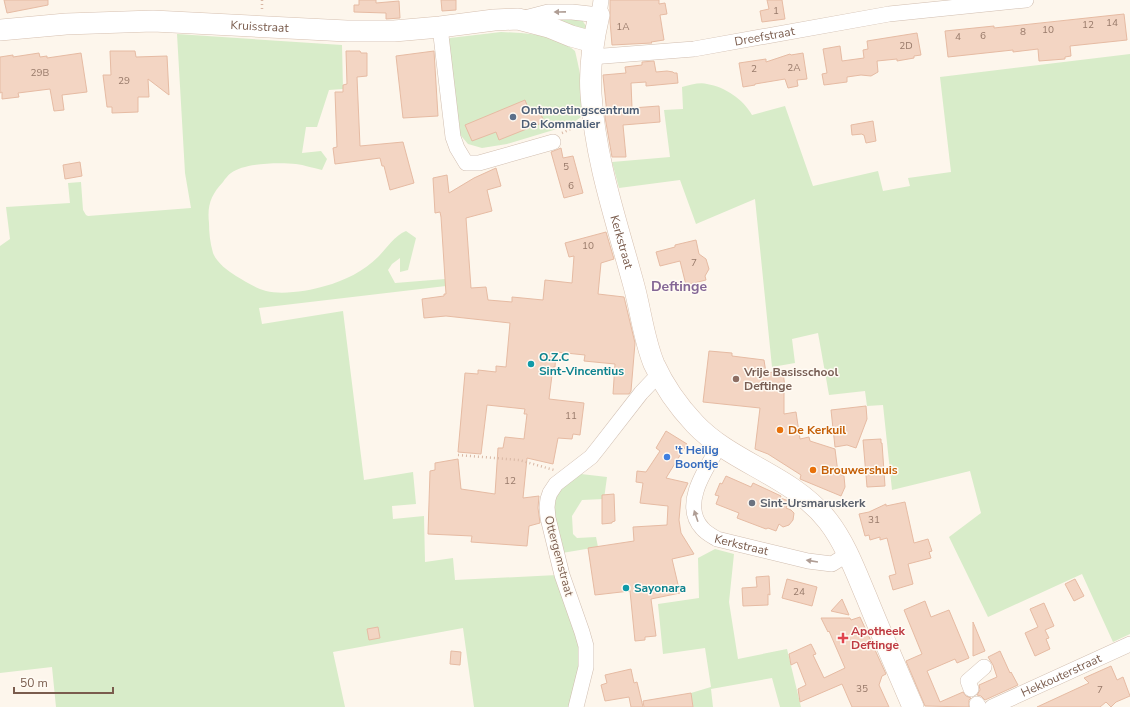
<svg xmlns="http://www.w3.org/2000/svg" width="1130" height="707" viewBox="0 0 1130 707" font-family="'Nunito Sans',sans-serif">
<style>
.green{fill:#d8ecc9}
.building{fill:#f3d5c3;stroke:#e6bba3}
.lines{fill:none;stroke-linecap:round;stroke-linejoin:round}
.street-casing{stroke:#d1beb0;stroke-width:16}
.secondary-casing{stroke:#d6c0b0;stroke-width:22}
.path{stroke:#d9b8a5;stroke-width:2.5;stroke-dasharray:1 3;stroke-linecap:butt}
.street{stroke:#fff;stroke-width:15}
.secondary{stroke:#fff;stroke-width:21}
.oneway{fill:#af9d94}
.service-dot{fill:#5c6f8a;stroke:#fffaf3;stroke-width:1.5}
.culture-dot{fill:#0f9aa8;stroke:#fffaf3;stroke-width:1.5}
.education-dot{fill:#8d6e63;stroke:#fffaf3;stroke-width:1.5}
.food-dot{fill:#e8710a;stroke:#fffaf3;stroke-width:1.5}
.shop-dot{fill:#3f7fe0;stroke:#fffaf3;stroke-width:1.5}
.worship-dot{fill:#6b7280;stroke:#fffaf3;stroke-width:1.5}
.health-dot{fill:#e0444e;stroke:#fffaf3;stroke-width:1.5}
.labels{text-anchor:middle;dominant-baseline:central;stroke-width:3;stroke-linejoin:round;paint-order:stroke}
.number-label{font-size:10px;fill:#987a6a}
.street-label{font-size:12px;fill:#7a5c4d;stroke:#fffaf3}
.service-label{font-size:12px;font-weight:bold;fill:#4e5e75;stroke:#fffaf3;text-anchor:start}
.culture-label{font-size:12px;font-weight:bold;fill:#0d838f;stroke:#fffaf3;text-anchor:start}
.education-label{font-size:12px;font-weight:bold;fill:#785e54;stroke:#fffaf3;text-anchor:start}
.food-label{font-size:12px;font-weight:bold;fill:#c56008;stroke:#fffaf3;text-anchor:start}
.shop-label{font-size:12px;font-weight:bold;fill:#366cbe;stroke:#fffaf3;text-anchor:start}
.worship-label{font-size:12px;font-weight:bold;fill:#5b616d;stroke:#fffaf3;text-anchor:start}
.health-label{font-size:12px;font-weight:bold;fill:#be3a42;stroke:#fffaf3;text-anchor:start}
.quarter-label{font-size:14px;font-weight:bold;fill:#846695;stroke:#fffaf3}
</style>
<rect width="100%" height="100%" fill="#fdf6ec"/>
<g class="green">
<polygon points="550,17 582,20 586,26 585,30"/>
<path d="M501,32C525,33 556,34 575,51C580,71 585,96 581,117L570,125L507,144L482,148L468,144L457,131L447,42L450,38Z"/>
<path d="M177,34L342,45L343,89L329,90L317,127H306L302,153L321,151L327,159L322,170C313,168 304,165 296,164C279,162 244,163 231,173C228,175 225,179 223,182C211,195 207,205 209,223C209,232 210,243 213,253C217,263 227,270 236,276C245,281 255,288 266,291C282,295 309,291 325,286C344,281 364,271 378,257C387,248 394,236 406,231L416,238L408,270L400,272V258L392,264L388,270L395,283L445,279L446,286L259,308L262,324L343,311L364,480L413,472L416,504L392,506L393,519L424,516L425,562L453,558L455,580L557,575L581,652L571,707H474L463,628L333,652L345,707H56L52,667L0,673V246L10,239L6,207L70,203L68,183L81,182L83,210L86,215L88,216L191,208L185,173Z"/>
<path d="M1130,54V634L1113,642L1082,574L988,617L949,537L981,513L970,471L892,490L883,405L867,406L865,391L829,395L818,333L792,339L795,363L772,367L755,199L696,224L680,180L619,188L612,162L670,157L664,110L683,109L682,87C690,85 700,82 707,84C725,87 743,99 752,115L785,106L813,186L878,171L883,191L910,186L908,178L951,172L940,77Z"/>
<path d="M581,474L607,477L604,499L582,500L572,516L573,534L577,538L596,537L598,547L562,553C559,539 550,509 555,496C558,486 571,478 581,474Z"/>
<polygon points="715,549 734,554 729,602 738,659 787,649 801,707 780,707 772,678 711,689 713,707 693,707 691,693 711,687 705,648 663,654 658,604 699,598 698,558"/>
</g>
<g class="building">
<polygon points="4,0 48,0 48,5 7,13"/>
<polygon points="359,0 376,0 376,3 399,1 400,18 386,19 386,13 354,12 354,5 359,5"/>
<polygon points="441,0 456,0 456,10 442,11"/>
<polygon points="610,0 659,0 659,4 665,3 667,14 660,15 664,40 651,42 652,43 612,45 610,21"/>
<polygon points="767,0 782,0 785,19 762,22 760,11 769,9"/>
<polygon points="1124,14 1127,40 1070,46 1071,56 1065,57 1065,59 1039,61 1038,49 1013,52 1013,50 948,57 945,31 994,26 994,28"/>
<polygon points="917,33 921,55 914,56 914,58 897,61 897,59 877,61 878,72 871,76 861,75 847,77 847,82 824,85 822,74 827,73 823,49 840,46 842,61 864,58 863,50 868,49 867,41"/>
<polygon points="110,51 135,51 136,57 167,56 169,95 148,79 149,97 138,97 138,112 112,113 112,107 107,107 103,75 111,75"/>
<polygon points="346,51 360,51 361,53 367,53 367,76 357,77 360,146 403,142 414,183 390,190 384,166 382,166 380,158 335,164 333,148 337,147 335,92 343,92 343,85 347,84"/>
<polygon points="434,51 438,116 403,118 396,56"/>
<polygon points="39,53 40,57 47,56 47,58 81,53 87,92 62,95 64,110 54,111 50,89 18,93 19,97 2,99 2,92 0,93 0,57 13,55 13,57"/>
<polygon points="803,53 807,79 797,80 798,86 788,88 785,79 755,84 755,85 743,87 739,63 766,59 766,62 790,54 791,55"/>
<polygon points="654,61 656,72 667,71 673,72 674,73 677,73 678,83 646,86 646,82 631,83 632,108 659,106 660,122 623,125 626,157 612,157 605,117 605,114 607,114 603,75 626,73 625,67 642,65 642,62"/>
<polygon points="525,100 530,113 539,109 544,122 499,140 496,132 472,141 465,125"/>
<polygon points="873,121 876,141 866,143 864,135 863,135 862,134 852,135 851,125"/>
<polygon points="561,148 563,158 573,156 583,193 564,198 551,152"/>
<polygon points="80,162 82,176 65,179 63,165"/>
<polygon points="496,168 501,186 487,190 492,211 466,218 471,288 486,287 488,300 512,302 512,297 543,300 545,280 572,283 574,256 569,257 565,243 606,232 614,259 601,263 598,294 624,297 635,343 631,391 629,394 613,394 615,364 584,361 585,355 556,352 555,367 553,367 549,399 584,403 580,435 573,434 572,439 558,438 553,464 527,458 523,498 539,496 538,508 540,523 529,526 527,546 471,542 472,536 428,534 430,471 435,470 435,463 458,459 461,489 495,494 498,448 503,448 505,437 524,439 527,414 524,414 525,409 487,405 481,454 458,452 465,373 478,374 478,370 496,372 496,366 506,367 510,323 446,316 424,318 422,299 444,296 444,294 446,294 441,217 440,212 435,213 433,178 447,175 449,193 474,178"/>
<polygon points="696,240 699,254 706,259 709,269 705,276 706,280 686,285 680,261 660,266 656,252 675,247 675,245"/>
<polygon points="709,351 732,353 732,356 764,360 766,373 783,371 785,388 784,388 784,414 796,412 800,439 809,437 810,441 835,449 838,473 844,476 845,487 841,496 800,479 801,475 768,454 755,449 760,408 703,402"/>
<polygon points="866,406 867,419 856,448 847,445 835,447 831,410"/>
<polygon points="666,431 687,444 666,478 688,483 681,498 679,520 681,533 694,554 672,559 680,593 651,599 656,636 645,637 645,640 635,641 630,591 595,595 588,548 634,541 633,527 667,525 668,506 640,503 643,483 636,482 637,471 646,472 660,451 656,448"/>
<polygon points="881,439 881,443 882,443 885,486 867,487 863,440"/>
<polygon points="726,476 751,487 753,483 781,496 780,498 789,501 786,508 791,510 794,513 793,520 789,525 783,527 779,524 776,531 768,528 766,529 737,518 739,513 716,504 719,496 715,495 720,483 722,484"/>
<polygon points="614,494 615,521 612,522 612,523 602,524 602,495"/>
<polygon points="905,502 914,543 928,539 932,551 929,552 931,558 908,564 913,584 893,590 889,576 896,574 887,538 880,540 880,537 870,540 869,535 865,536 859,514 869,512 886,504 886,506"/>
<polygon points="769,576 770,595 768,594 768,605 743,606 742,588 757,587 756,577"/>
<polygon points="787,579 817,587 812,606 782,598"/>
<polygon points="1075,579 1084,596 1074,601 1065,584"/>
<polygon points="842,599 849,615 831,611"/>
<polygon points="925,601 931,617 949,610 969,658 957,663 955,659 927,671 940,702 963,692 966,696 971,698 969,700 969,707 925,706 906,661 922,654 904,610"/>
<polygon points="1044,603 1054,626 1045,630 1049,638 1046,639 1050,649 1035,656 1025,633 1038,627 1030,609"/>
<polygon points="860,617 886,674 882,676 879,685 889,707 852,707 842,684 800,702 798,689 806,685 797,662 791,665 789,654 811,644 816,654 813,655 824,678 845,668 829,631 828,632 821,618 850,618 851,620"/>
<polygon points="973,622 985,651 973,656"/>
<polygon points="378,627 380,638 369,640 367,629"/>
<polygon points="451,651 461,652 460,665 450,664"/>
<polygon points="1000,651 1010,673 1011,672 1018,685 985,700 981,696 977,695 980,690 979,685 997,677 993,665 988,657"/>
<polygon points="1111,666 1117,680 1123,677 1130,696 1116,702 1111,707 1106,702 1100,707 1037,707 1089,683 1084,678"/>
<polygon points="631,669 634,683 637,682 643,707 631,707 629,697 605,701 601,685 607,683 605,675"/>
<polygon points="691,693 693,707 644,707 643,701"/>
</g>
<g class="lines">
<defs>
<g id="street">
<polyline points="521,19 548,12 572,12 599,15 601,0"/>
<polyline points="440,27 453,137 457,148 466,163 479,163 553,142"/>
<path id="s1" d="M591,57L694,49L889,14L1026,0"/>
<path id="s2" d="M720,445C707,467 680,504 702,528C706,533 712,536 717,539L808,561L832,564L848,554"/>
<polyline points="971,689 968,681 984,667"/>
<polyline points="977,704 979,707"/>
<polyline points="576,707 586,667 586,646 582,632 562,575 548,518 547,507 548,499 550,493 556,484 591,457 599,447 641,393 659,374"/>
<path id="s3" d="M992,707L1130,644"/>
</g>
<g id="secondary">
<path id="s4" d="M599,15C593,41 589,67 591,94C595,160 617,223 634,286C641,312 644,340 654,364C664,386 678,406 695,424C733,464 792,475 828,521C845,543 855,570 866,596C881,633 897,670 913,707"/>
<path id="s5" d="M0,30L66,24L153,21L347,31H394L440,27L494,20L518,19L549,27L571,36L593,42"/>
</g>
</defs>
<use href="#street" class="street-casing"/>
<use href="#secondary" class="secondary-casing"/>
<g class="path">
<polyline points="262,0 262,11"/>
<polyline points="562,133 577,126"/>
<polyline points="458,455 519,460 554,470"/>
</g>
<use href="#street" class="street"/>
<use href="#secondary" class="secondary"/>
</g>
<defs><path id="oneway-solid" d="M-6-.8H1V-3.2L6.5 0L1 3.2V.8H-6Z"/></defs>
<g class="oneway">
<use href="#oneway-solid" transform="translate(560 12) rotate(179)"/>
<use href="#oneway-solid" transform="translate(696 516) rotate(-109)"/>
<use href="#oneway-solid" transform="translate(812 561) rotate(-171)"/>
</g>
<circle class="service-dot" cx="513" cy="117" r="4"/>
<g class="culture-dot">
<circle cx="531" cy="364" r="4"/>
<circle cx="626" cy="588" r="4"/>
</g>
<circle class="education-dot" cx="736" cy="379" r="4"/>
<g class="food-dot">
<circle cx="780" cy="430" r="4"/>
<circle cx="813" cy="470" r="4"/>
</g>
<circle class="shop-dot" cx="667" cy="457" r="4"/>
<circle class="worship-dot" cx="752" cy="503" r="4"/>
<path class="health-dot" d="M841 632h4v4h4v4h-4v4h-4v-4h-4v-4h4z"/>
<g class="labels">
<g class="number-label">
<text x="776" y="11">1</text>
<text x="1112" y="23">14</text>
<text x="1088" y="25">12</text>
<text x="623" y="27">1A</text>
<text x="1048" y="30">10</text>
<text x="1023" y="32">8</text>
<text x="983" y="36">6</text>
<text x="958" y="37">4</text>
<text x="906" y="46">2D</text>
<text x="794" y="68">2A</text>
<text x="754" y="69">2</text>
<text x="40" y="73">29B</text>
<text x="124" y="81">29</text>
<text x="566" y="167">5</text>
<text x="571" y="186">6</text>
<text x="588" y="246">10</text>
<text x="694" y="263">7</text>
<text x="571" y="416">11</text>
<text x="510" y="481">12</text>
<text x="874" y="520">31</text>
<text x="799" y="592">24</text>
<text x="862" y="689">35</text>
<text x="1100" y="690">7</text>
</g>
<g class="street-label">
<text stroke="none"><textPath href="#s5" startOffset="260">Kruisstraat</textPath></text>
<text stroke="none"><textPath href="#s1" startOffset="175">Dreefstraat</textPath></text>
<text stroke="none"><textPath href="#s4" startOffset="231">Kerkstraat</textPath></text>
<text stroke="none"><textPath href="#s2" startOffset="135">Kerkstraat</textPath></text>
<text transform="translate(559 556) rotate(75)">Ottergemstraat</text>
<text stroke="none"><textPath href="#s3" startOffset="76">Hekkouterstraat</textPath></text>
</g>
<g class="service-label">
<text x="521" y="110">Ontmoetingscentrum<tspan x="521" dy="14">De Kommalier</tspan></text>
</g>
<g class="culture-label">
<text x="539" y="357">O.Z.C<tspan x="539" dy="14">Sint-Vincentius</tspan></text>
<text x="634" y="588">Sayonara</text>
</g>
<g class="education-label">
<text x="744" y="372">Vrije Basisschool<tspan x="744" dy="14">Deftinge</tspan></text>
</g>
<g class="food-label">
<text x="788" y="430">De Kerkuil</text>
<text x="821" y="470">Brouwershuis</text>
</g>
<g class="shop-label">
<text x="675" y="450">'t Heilig<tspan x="675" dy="14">Boontje</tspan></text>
</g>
<g class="worship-label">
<text x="760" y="503">Sint-Ursmaruskerk</text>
</g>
<g class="health-label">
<text x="851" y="631">Apotheek<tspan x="851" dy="14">Deftinge</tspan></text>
</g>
<g class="quarter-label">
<text x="679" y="286">Deftinge</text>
</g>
</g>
<path d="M14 687v6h99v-6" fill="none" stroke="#7a5c4d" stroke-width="2"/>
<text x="20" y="687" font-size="12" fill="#7a5c4d" stroke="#fffaf3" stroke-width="3" paint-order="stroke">50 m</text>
</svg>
